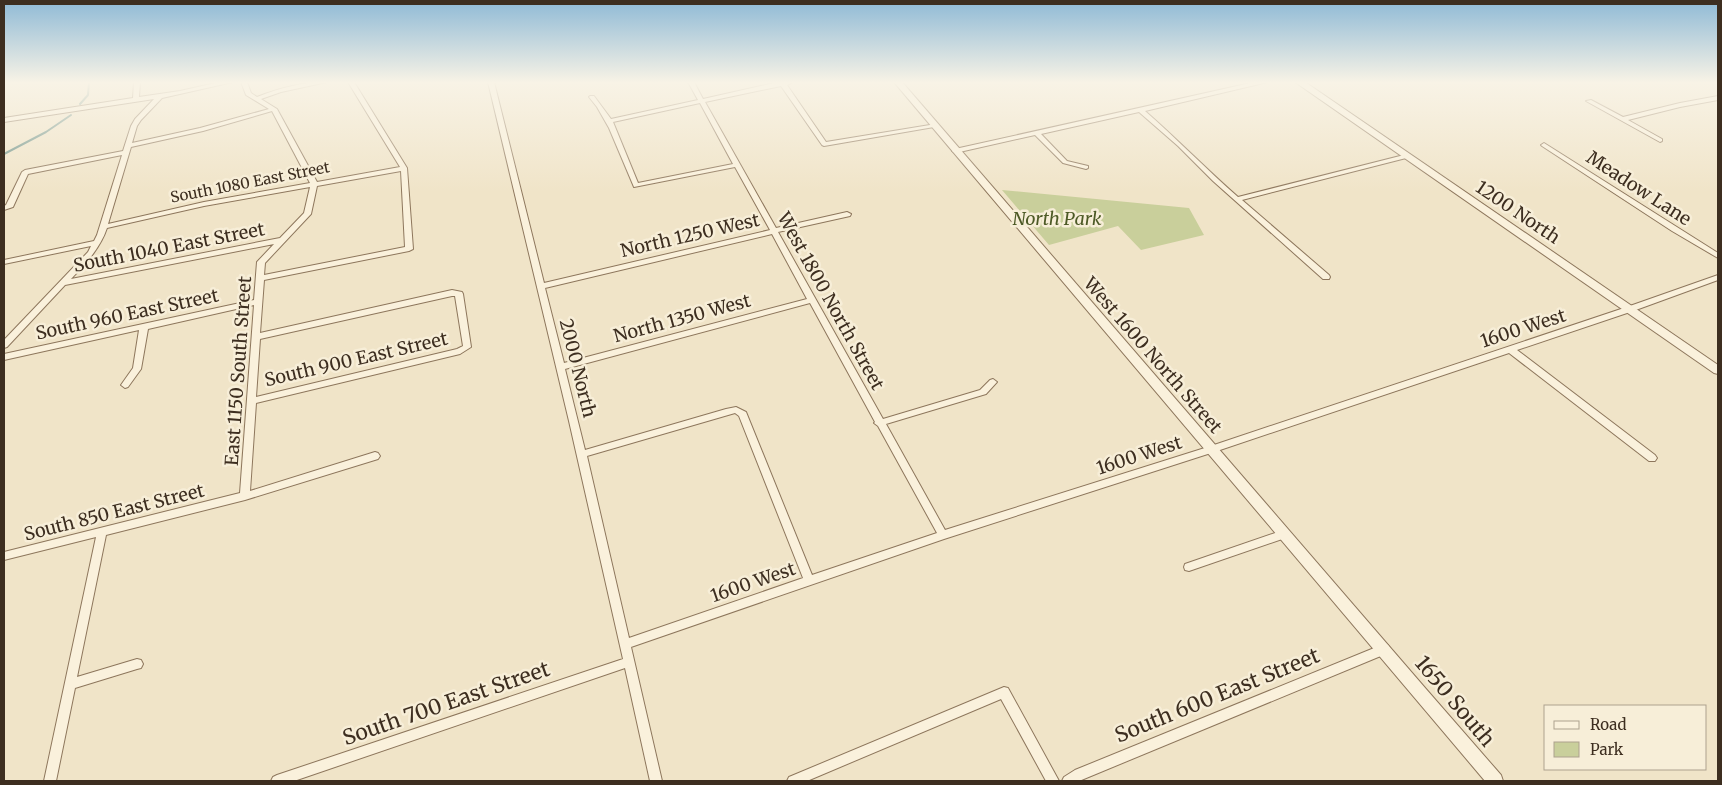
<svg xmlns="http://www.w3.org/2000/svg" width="1722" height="785" viewBox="0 0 1722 785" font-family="Merriweather,serif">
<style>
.green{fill:#c9cf9b}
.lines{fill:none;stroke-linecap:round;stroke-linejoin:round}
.stream{stroke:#6f938a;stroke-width:2}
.minor-casing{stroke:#8d765c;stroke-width:2}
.tertiary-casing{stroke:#8d765c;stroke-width:2}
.minor{fill:#faf1dc;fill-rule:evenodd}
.tertiary{fill:#faf1dc;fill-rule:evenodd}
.labels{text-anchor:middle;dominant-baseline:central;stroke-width:5;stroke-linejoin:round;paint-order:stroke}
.far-street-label{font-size:15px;fill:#3d2e20;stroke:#f7eed8}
.street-label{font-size:18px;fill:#3d2e20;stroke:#f7eed8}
.park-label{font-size:18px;font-style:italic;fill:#4d5a26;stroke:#f7eed8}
.near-street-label{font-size:21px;fill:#3d2e20;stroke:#f7eed8}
</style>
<rect width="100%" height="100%" fill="#f0e4c8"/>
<polygon class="green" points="1002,190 1189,208 1204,235 1141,250 1118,226 1049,245"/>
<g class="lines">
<g class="stream">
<polyline points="80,104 88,95 89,82"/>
<polyline points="4,154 46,132 71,115"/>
</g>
<defs>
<g id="minor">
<path d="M134,82H140L139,97L180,91L220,82H233L162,98L141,120L137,126L132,143L200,128L269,109L246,95L241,82H247L251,93L257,97C280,88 302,82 327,82L281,92L261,99L277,109L317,182L400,167L348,82H354L407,168L413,249L409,251L264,280L260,333L452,290L462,292L463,294L471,347L460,354L256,403L250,491L375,452L378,453L380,456L378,459L245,500L106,535L77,677L137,659L141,660L143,664L141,668L137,669L75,688L56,781H44L96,537L4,560V552L240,493L254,305L148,329L141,369L128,387L125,388L121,385L133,368L139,330L4,360V354L254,300L257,262L274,244L65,285L7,347L4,348V340L88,252L91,246L4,264V260L94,241L97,235L122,155L28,174L13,207L4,210V206L6,205L22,172L25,170L123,151L131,126L135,119L154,99L4,122V118L133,98ZM272,111L310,183L204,202L108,224L131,147L203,131ZM401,171L405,247L264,275L265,263L311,214L317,186ZM310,187L304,213L280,238L71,279C85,264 100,249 107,228L204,206ZM452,296H455L463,346L457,349L256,397L260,339Z"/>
<path d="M488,82H494L544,283L770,230L735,167L634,187L609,128L597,107L589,97L590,96H594L611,119L698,100L688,82H694L703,99L779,82H793L787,85L826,142L936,124L937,125L934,127L824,146L822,145L781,86L705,102L776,228L847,212L851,214L850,216L778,232L883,419L980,390L990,380L993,379L997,382L986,394L886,424L945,530L1208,447L1627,307L1718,275V280L1633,311L1517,350L1655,455L1657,458L1655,461H1649L1509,353L1214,452L944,539L631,647L662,781H650L625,668L294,781H271L273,777L277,775L623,659L569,421ZM700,103L733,164L638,183L613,122ZM772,234L807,299L564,363L545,288ZM810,303L875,422L874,423L878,426L937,533L812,575L746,412L736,407L726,409L585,450L565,369ZM735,413L739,416L803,578L629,638L587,456Z"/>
<path d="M1255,82H1268L1145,111C1177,139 1206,169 1238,197L1408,154L1411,156L1410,157L1242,200L1329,275L1330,277L1329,279H1323L1213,181L1178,146L1139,112L1041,134L1067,161L1088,166V168L1086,169L1063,163L1035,135L955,153L952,151L955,149Z"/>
<polygon points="1718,96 1718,100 1680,107 1628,120 1662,139 1662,141 1660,142 1586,101 1591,100 1623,117 1680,103"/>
<polygon points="1544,143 1718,253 1718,258 1672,231 1542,146 1541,145"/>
<polygon points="1284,530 1288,531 1289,534 1288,537 1189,571 1185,570 1184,567 1185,564"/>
<polygon points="1384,644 1388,645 1390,649 1388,653 1079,781 1062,781 1064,777 1075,770"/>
<polygon points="1004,687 1008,688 1059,781 1046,781 1001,699 807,781 787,781 789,777"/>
</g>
<g id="tertiary">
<polygon points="894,82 902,82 1426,689 1501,775 1503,781 1485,781"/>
<polygon points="1295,82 1305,82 1718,365 1718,374 1714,373"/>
</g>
</defs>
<use href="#minor" class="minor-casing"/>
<use href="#tertiary" class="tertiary-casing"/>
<use href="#minor" class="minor"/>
<use href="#tertiary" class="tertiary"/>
</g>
<linearGradient id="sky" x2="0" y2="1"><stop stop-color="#8fbad6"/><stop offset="0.43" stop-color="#f8f3e6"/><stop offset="1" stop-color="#f8f3e6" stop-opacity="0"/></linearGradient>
<rect width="1722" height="192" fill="url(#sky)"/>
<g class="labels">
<g class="far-street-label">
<text transform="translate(250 182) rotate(-11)">South 1080 East Street</text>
</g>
<g class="street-label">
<text transform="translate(1639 188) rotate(33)">Meadow Lane</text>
<text transform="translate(1518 212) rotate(34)">1200 North</text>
<text transform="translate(690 235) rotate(-13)">North 1250 West</text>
<text transform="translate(169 247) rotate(-11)">South 1040 East Street</text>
<text transform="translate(831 301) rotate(61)">West 1800 North Street</text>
<text transform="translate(127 314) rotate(-12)">South 960 East Street</text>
<text transform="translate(682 318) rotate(-15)">North 1350 West</text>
<text transform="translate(1523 328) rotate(-18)">1600 West</text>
<text transform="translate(1153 355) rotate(49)">West 1600 North Street</text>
<text transform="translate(356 359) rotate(-13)">South 900 East Street</text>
<text transform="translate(578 368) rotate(76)">2000 North</text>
<text transform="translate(238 371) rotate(-86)">East 1150 South Street</text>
<text transform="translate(1139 455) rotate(-18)">1600 West</text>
<text transform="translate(114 512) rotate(-14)">South 850 East Street</text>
<text transform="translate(753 582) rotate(-19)">1600 West</text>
</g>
<g class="park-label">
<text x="1057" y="218">North Park</text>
</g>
<g class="near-street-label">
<text transform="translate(1217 695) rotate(-22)">South 600 East Street</text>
<text transform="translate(1455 701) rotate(50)">1650 South</text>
<text transform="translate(446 703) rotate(-19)">South 700 East Street</text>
</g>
</g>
<rect width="1722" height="785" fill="none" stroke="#3d2e20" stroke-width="10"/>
<rect x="1544" y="705" width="162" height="65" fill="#f7eed8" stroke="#ada18e"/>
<rect x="1554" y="721" width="25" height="8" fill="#faf1dc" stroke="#ada18e"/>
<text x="1590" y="730" font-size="15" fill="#3d2e20">Road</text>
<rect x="1554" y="742" width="25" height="15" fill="#c9cf9b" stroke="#ada18e"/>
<text x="1590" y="755" font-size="15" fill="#3d2e20">Park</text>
</svg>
